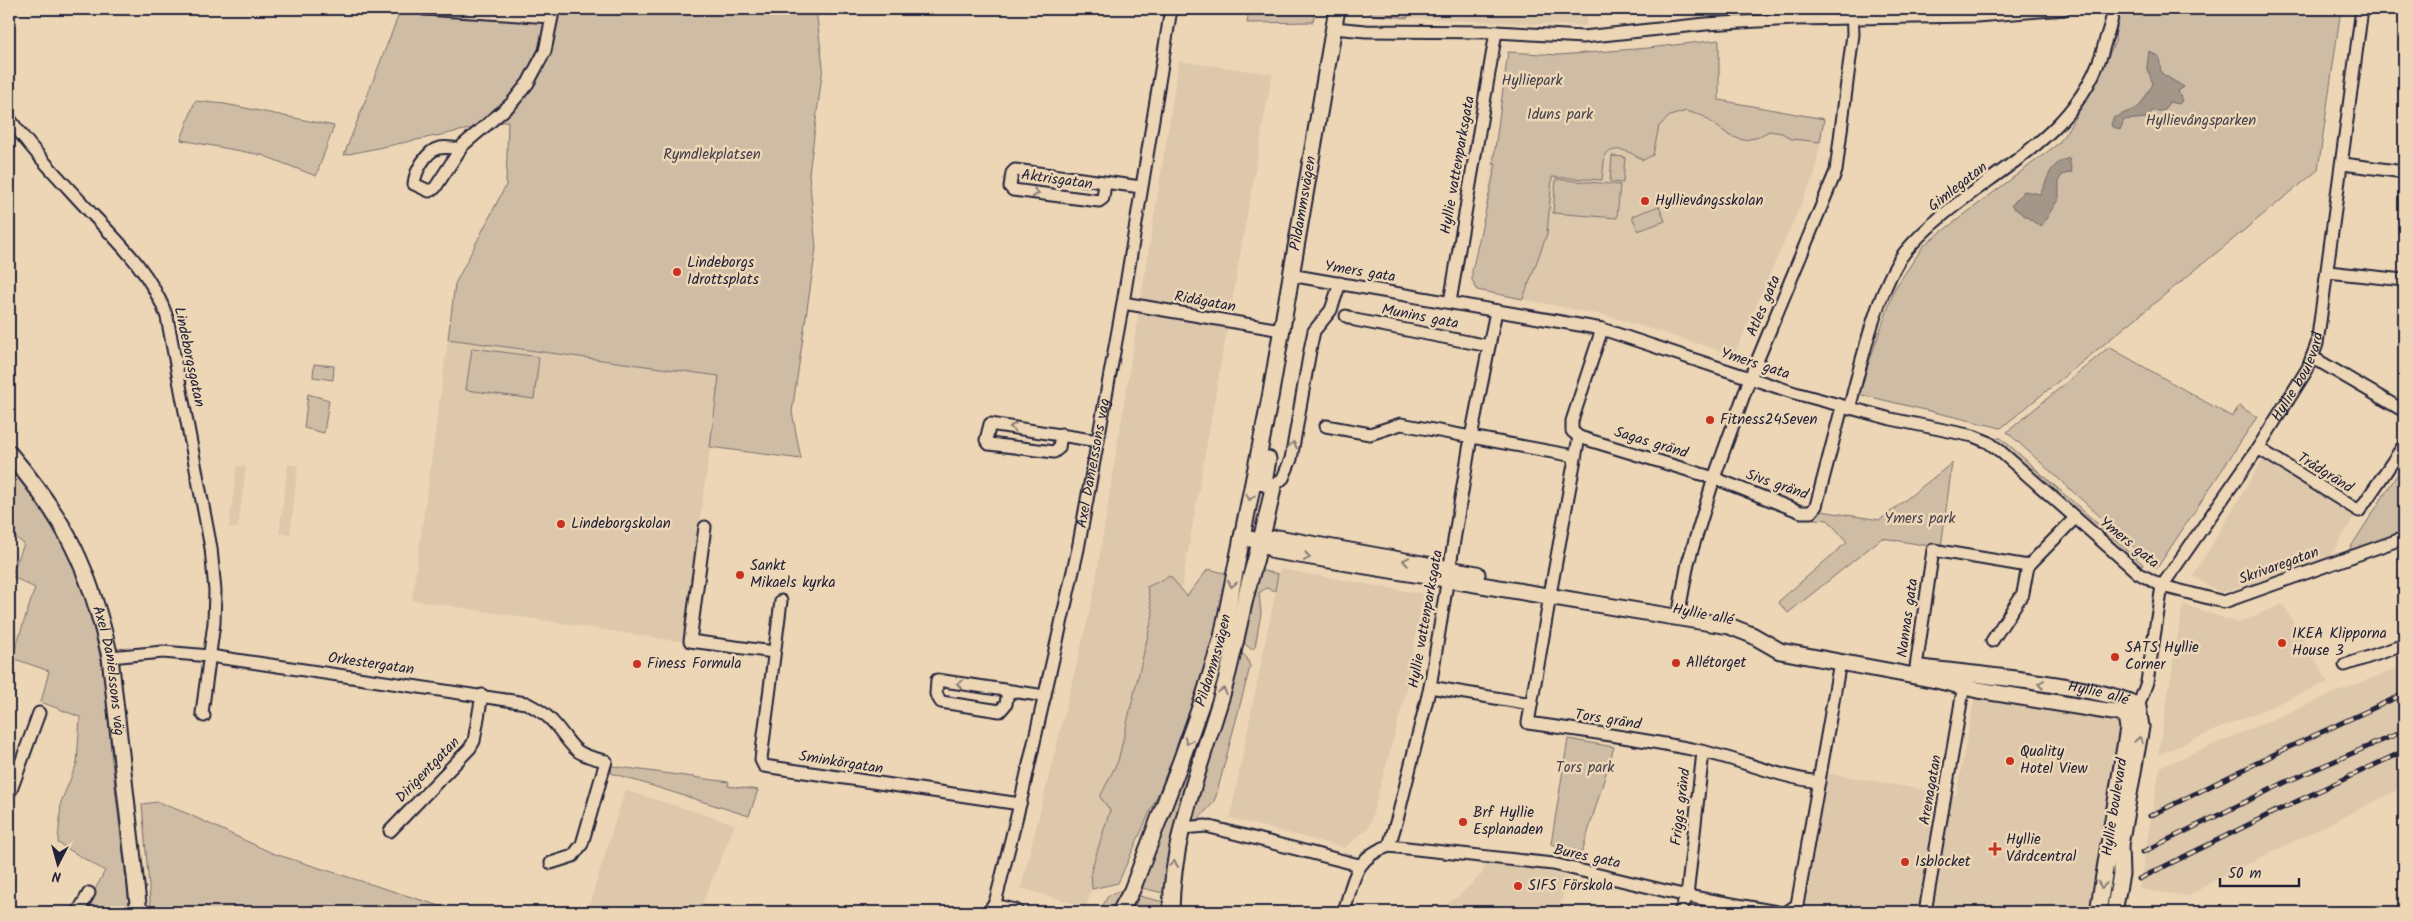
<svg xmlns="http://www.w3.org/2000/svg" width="2413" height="921" viewBox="0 0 2413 921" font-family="Kalam,sans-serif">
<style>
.built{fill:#ddc8ac}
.green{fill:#cfbca4;stroke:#786f70}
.water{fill:#a49689;stroke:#70686a}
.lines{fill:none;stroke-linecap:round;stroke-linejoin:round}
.street-casing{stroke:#22223b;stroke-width:15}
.secondary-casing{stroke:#22223b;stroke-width:19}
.street{stroke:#ecd6b5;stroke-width:11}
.secondary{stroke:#ecd6b5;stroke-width:15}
.rail-casing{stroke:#22223b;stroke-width:5}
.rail{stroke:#ecd6b5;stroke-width:3;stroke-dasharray:9;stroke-linecap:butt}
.oneway{stroke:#877c78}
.poi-dot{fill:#c8321e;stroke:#ecd6b5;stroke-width:2}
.labels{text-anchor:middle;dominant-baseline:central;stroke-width:5;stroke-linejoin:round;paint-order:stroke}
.park-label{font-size:15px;fill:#454150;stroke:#ecd6b5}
.street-label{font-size:15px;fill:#22223b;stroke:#ecd6b5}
.poi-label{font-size:15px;fill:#22223b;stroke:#ecd6b5;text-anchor:start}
</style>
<rect width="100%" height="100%" fill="#ecd6b5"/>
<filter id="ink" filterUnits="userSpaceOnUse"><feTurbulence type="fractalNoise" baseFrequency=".02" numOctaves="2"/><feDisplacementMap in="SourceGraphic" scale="10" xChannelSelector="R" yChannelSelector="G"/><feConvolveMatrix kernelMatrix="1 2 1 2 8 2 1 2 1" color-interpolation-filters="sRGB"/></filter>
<g filter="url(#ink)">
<g class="built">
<polygon points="1408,9 1588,9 1586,26 1408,18"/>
<polygon points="1179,61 1272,74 1179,602 1086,907 1021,888 1093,598"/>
<polygon points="1658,89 1824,119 1815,173 1734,355 1612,317 1496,294 1474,278 1493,164 1528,166"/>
<polygon points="448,339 720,376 683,642 412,600"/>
<polygon points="2263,459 2354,517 2329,558 2220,593 2193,576"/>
<polygon points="288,464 298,466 290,535 279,533"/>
<polygon points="237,466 246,467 238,528 229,527"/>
<polygon points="1280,569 1423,594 1406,693 1369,827 1345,848 1230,818"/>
<polygon points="2183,604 2238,623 2283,604 2328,682 2158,755"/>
<polygon points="2404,666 2404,779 2399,782 2396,791 2213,881 2189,896 2139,889 2160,767 2344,689"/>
<polygon points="1975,696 2124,719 2093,912 1802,912 1825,773 1956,795"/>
<polygon points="625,790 735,824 699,912 587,912"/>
<polygon points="1485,864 1546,871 1569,878 1558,912 1436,912 1461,894 1482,874"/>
</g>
<g class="green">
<polygon points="401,9 816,9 823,67 809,174 816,248 792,412 801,459 710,447 719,376 448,339 455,284 506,185 508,121 344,155"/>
<polygon points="1249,9 1315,9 1313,22 1247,23"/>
<polygon points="1357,9 1408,9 1408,18 1376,15"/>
<polygon points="2117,9 2341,9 2318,170 2001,428 1858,394 1895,288 1924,245 2059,143 2092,91 2115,42"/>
<path d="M1719,40V100L1824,119L1820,142L1791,139L1782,133L1769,131L1756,138L1743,140L1730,136L1703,116L1686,111L1670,116L1659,126L1653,155L1643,160C1629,152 1620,145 1605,154L1602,180L1552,177L1547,234L1523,299L1477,290L1472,280V271L1496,164H1493L1508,52L1559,55L1648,48Z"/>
<polygon points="195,101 225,104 334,126 316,176 262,155 181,140"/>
<polygon points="1612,156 1625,157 1623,183 1610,182"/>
<polygon points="1556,179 1620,185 1617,218 1553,213"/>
<polygon points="1659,206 1665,221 1638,231 1632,216"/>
<polygon points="2109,347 2232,417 2239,406 2257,417 2157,568 2007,432"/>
<polygon points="472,348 539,357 534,399 466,390"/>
<polygon points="314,364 334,366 333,380 313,377"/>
<polygon points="308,394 329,400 324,433 304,428"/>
<polygon points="1998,438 2001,438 2143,564 2141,569 2058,495 2057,489 2033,468 2026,467 1995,440"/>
<polygon points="1952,463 1941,548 1882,538 1788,613 1778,602 1847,542 1828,520 1814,519 1821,511 1880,520"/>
<polygon points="2404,464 2404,533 2347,553"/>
<path d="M9,468C53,511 81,575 95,634C106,675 108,720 112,762C118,812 124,862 130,912H83L105,871L58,843L61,802L77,763L80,717L41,702L49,671L12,658L35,588L11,576L24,544L9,532Z"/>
<polygon points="1208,569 1228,574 1216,636 1181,755 1162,785 1118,883 1092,889 1091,871 1110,810 1100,797 1118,761 1153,614 1147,587 1170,576 1187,596"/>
<polygon points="1259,570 1278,574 1275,591 1266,588 1259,593 1261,613 1255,647 1252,650 1245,644 1244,634"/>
<polygon points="1240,651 1247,658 1250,667 1216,796 1213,803 1196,822 1192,822 1191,819"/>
<polygon points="1568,739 1614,747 1582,852 1551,844"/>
<polygon points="612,766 729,782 728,786 758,790 749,816 611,773"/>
<polygon points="1186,774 1188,775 1168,856 1163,893 1142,888 1168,814"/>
<polygon points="158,802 186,813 272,853 459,912 151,912 142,804"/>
<polygon points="1120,891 1124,892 1112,912 1099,912 1108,896"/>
<polygon points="1139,896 1164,902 1164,912 1135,907"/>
</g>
<g class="water">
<polygon points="2149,51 2159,57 2161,73 2184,87 2178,91 2182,101 2179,104 2169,102 2164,111 2152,111 2147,118 2124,120 2120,130 2111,126 2113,118 2139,107 2153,84 2147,67"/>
<path d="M2069,158L2072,172L2062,175L2059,180V198L2041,227L2011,206L2024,191L2040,194C2050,176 2048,165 2069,158Z"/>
</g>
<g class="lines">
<defs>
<g id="street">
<path d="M424,9L552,17L545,51L528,83L511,104L463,145L435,188L429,191L414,184C415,172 426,151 439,148C445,147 454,148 460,149"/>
<polyline points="1333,28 1366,31 1496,32 1583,37 1706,24 1794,19 1976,16 2065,9"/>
<path d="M9,118C33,152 63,182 91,213C122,245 152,275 167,317L211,548L215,591L214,623L202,713L204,716"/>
<polyline points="2343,164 2404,172"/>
<polyline points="1105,183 1103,198 1099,201 1013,190 1010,187 1012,173 1015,170 1141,187"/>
<polyline points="2328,272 2404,280"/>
<polyline points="1290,275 1602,329 1795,393 1891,419 1973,436 1988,442 2000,451 2138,573 2162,586 2224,602 2404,538"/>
<polyline points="1450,302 1496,32"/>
<polyline points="1123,303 1281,330"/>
<polyline points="1346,316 1355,320 1489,346"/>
<polyline points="1602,329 1572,421 1572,431 1579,437 1714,478 1801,512 1811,512 1816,506 1842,407"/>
<polyline points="2312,357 2404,411"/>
<path d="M1849,409C1860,367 1879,284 1905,252C1967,177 2079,148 2105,42C2108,31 2113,20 2113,9"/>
<polyline points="1326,426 1370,434 1401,424 1574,456"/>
<polyline points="1061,434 1059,448 1054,452 989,444 986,440 990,424 1098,441"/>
<polyline points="2258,448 2359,511 2404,445"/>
<polyline points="1273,487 1283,478 1291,459 1311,345 1314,331 1331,310 1340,283"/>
<polyline points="705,527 690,641 774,652"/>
<polyline points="2028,566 2075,518"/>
<polyline points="1551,589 1579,437"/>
<path d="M1550,596L1528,723C1586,731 1644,739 1701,751C1741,760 1778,777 1819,782"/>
<polyline points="781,601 762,751 761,760 764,766 1020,804"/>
<polyline points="1679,611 1688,563 1714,478 1750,378 1836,171 1853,34 1852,9"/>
<polyline points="1992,641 2023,593 2028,566"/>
<path d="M110,657L163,652L210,656L526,703C536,708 545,713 552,721C575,746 568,753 606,761L582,844L573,856L551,863"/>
<polyline points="2345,665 2404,645"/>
<polyline points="1916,667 1933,550 2028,566"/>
<polyline points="1430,687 1531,704"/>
<polyline points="1008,691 1006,704 1000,711 941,702 936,694 937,680 1045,696"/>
<path id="s1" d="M2132,712L2138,707L2147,682L2162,586L2258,448L2308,368L2317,344L2362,9"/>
<polyline points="9,789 11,790 39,713"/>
<polyline points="1181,828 1206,826 1359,865"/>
<polyline points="390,831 470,748 474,741 482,695"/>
<polyline points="1389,846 1553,864 1687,896 1777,912"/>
<path id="s2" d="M994,907L1020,804L1078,549L1123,303L1171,9"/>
<polyline points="78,912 89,893"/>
<path d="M1344,912C1353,882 1354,857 1389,846L1398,816L1430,687L1471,437L1496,311"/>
<polyline points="1680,912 1687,896 1703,752"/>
<polyline points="1787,912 1797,905 1840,662"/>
<polyline points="1925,912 1965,679"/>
</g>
<g id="secondary">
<path id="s3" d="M9,453C67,521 90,570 110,657L139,912"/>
<polyline points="1242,537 1262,542 1275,551 1729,626 1752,635 1780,651 1936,680 1978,690 2119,713 2126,716 2128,728 2098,912"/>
<polyline points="1262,542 1278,538 1477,574"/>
<path id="s4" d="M1920,668C1955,672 2120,688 2138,707L2141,727L2120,845L2121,874L2114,912"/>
<polyline points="993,912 994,907 1015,912"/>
<path id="s5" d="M1120,912L1132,890L1182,758L1204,696L1222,637L1270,398L1337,9"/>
<path d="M1171,912C1172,836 1199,770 1221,698C1232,663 1238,626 1247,591C1256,556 1267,523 1273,487L1264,483L1268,459"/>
</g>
</defs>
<use href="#street" class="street-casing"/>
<use href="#secondary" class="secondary-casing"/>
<use href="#street" class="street"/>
<use href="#secondary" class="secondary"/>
<defs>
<g id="rail">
<polyline points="2150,816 2285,749 2404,694"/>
<polyline points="2143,852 2288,781 2404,731"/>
<polyline points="2139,879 2274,812 2404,751"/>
</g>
</defs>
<use href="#rail" class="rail-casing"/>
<use href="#rail" class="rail"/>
</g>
<defs><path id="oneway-chevron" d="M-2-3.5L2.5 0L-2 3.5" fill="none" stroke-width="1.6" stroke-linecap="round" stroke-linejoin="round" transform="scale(1.25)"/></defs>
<g class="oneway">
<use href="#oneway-chevron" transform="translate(1036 193) rotate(8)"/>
<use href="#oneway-chevron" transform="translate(1013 427) rotate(-172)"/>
<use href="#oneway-chevron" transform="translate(1293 445) rotate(-80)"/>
<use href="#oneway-chevron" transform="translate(1250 497) rotate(102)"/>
<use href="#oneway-chevron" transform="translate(1307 557) rotate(10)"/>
<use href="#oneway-chevron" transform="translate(1406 561) rotate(-170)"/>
<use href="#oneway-chevron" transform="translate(1232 584) rotate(101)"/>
<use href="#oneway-chevron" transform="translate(960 684) rotate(-171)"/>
<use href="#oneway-chevron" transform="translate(2041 684) rotate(-170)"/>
<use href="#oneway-chevron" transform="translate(1223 691) rotate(-74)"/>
<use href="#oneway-chevron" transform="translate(2139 740) rotate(-81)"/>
<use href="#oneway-chevron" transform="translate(1188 741) rotate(110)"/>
<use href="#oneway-chevron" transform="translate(1174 864) rotate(-82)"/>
<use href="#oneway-chevron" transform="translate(2102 885) rotate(99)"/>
</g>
</g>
<g class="poi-dot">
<circle cx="1645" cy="201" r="5"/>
<circle cx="677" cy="272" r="5"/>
<circle cx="1710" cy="420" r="5"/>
<circle cx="561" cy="524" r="5"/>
<circle cx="740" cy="575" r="5"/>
<circle cx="2282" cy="643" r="5"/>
<circle cx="2115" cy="657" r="5"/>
<circle cx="1676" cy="663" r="5"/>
<circle cx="637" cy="664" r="5"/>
<circle cx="2010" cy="761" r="5"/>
<circle cx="1463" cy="822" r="5"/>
<path d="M1992.5 841.5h5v5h5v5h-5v5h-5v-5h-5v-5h5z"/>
<circle cx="1905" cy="862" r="5"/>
<circle cx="1518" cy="886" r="5"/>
</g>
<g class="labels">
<g class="park-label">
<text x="1532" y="81">Hylliepark</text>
<text x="1560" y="115">Iduns park</text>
<text x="2201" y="121">Hyllievångsparken</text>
<text x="712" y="155">Rymdlekplatsen</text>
<text x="1920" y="519">Ymers park</text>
<text x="1585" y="768">Tors park</text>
</g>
<g class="street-label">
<text transform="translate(1458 165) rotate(-80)">Hyllie vattenparksgata</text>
<text transform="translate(1057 180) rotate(8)">Aktrisgatan</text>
<text transform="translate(1958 187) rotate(-38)">Gimlegatan</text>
<text stroke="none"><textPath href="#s5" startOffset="735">Pildammsvägen</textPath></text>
<text transform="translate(1360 272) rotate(9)">Ymers gata</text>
<text transform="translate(1205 302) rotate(10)">Ridågatan</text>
<text transform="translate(1764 306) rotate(-67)">Atles gata</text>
<text transform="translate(1420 317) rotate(11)">Munins gata</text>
<text transform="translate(189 357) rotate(78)">Lindeborgsgatan</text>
<text transform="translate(1755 364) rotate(18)">Ymers gata</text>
<text stroke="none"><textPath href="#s1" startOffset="382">Hyllie boulevard</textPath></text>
<text transform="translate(1651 443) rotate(17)">Sagas gränd</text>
<text stroke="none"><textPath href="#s2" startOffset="455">Axel Danielssons väg</textPath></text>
<text transform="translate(2325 473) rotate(32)">Trådgränd</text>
<text transform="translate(1777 485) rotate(19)">Sivs gränd</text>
<text transform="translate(2129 543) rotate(39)">Ymers gata</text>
<text transform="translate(2279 566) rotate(-20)">Skrivaregatan</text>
<text transform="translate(1703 615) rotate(11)">Hyllie allé</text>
<text transform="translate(1908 618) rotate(-82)">Nannas gata</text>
<text transform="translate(1426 619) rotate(-80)">Hyllie vattenparksgata</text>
<text stroke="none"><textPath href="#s5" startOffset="269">Pildammsvägen</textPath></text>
<text transform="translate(371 664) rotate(8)">Orkestergatan</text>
<text stroke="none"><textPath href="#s3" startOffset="244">Axel Danielssons väg</textPath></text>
<text stroke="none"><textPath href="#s4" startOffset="180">Hyllie allé</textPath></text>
<text transform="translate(1608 720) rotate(9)">Tors gränd</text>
<text transform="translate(841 763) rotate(9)">Sminkörgatan</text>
<text transform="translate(428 770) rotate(-46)">Dirigentgatan</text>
<text transform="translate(1931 790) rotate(-80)">Arenagatan</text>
<text transform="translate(1681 807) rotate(-83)">Friggs gränd</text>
<text transform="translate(2115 807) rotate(-81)">Hyllie boulevard</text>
<text transform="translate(1587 857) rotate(12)">Bures gata</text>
</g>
<g class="poi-label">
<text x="1655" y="201">Hyllievångsskolan</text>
<text x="687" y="263">Lindeborgs<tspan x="687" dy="17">Idrottsplats</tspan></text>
<text x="1720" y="420">Fitness24Seven</text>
<text x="571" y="524">Lindeborgskolan</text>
<text x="750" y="566">Sankt<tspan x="750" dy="17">Mikaels kyrka</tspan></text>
<text x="2292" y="634">IKEA Klipporna<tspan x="2292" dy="17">House 3</tspan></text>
<text x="2125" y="648">SATS Hyllie<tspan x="2125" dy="17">Corner</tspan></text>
<text x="1686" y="663">Allétorget</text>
<text x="647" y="664">Finess Formula</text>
<text x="2020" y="752">Quality<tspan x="2020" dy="17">Hotel View</tspan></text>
<text x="1473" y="813">Brf Hyllie<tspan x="1473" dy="17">Esplanaden</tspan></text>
<text x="2006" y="840">Hyllie<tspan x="2006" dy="17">Vårdcentral</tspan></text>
<text x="1915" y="862">Isblocket</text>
<text x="1528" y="886">SIFS Förskola</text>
</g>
</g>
<rect width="2413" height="921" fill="none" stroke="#ecd6b5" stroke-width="30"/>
<rect x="15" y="15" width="2383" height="891" fill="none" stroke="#22223b" stroke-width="2" filter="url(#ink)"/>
<g transform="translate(58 864) rotate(186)" stroke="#ecd6b5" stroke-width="4" paint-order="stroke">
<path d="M0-4L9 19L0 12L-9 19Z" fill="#22223b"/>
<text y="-8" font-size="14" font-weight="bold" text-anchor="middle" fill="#22223b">N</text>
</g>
<path d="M2220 878v8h79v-8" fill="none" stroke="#22223b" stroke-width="2.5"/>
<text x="2228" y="878" font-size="15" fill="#22223b" stroke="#ecd6b5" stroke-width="4" paint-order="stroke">50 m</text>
</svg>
